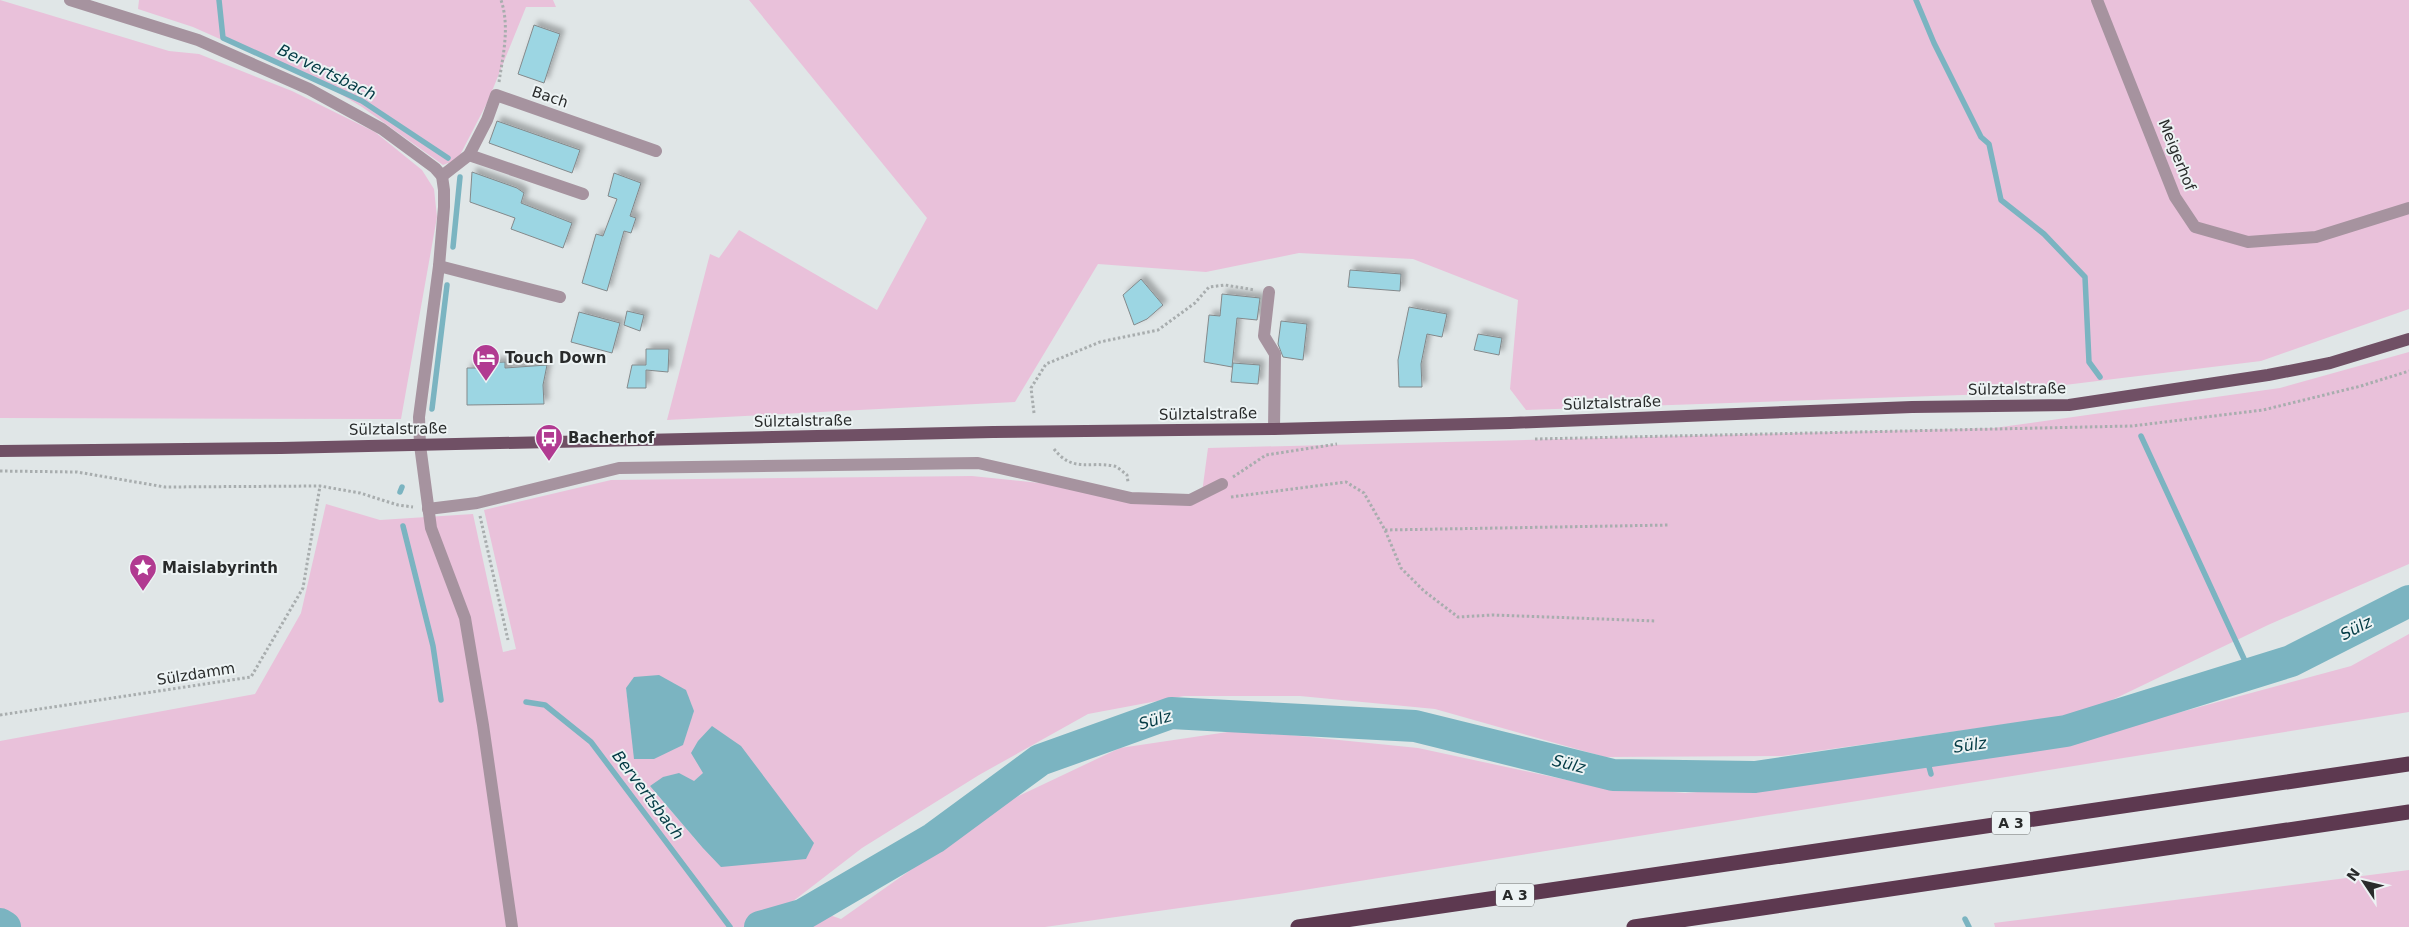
<svg xmlns="http://www.w3.org/2000/svg" width="2409" height="927" viewBox="0 0 2409 927" font-family="'DejaVu Sans',sans-serif">
<style>
.green{fill:#e9c1da;fill-rule:evenodd}
.water{fill:#7bb4c1}
.lines{fill:none;stroke-linecap:round;stroke-linejoin:round}
.stream{stroke:#7bb4c1;stroke-width:5.5}
.river{stroke:#7bb4c1;stroke-width:32}
.building{fill:#9cd6e3;stroke:#84898b;filter:url(#shadow)}
.path{stroke:#a8adae;stroke-width:3;stroke-dasharray:2.5 2.5;stroke-linecap:butt}
.minor{stroke:#a6939f;stroke-width:12}
.major{stroke:#705065;stroke-width:12}
.highway{stroke:#5d3950;stroke-width:15}
.labels{text-anchor:middle;dominant-baseline:central;stroke-width:4;stroke-linejoin:round;paint-order:stroke}
.shield{fill:#edf3f4;stroke:#646767;stroke-width:1}
.shield-label{font-size:14px;font-weight:bold;fill:#292b2b}
.street-label{font-size:15px;fill:#292b2b;stroke:#edf3f4}
.poi-label{font-size:15px;font-weight:bold;fill:#292b2b;stroke:#edf3f4;text-anchor:start}
.water-label{font-size:16px;font-style:italic;fill:#023a44;stroke:#edf3f4}
</style>
<defs>
<filter id="shadow"><feDropShadow dx="4.5" dy="-4.5" stdDeviation="2.5" flood-color="#0004"/></filter>
</defs>
<rect width="100%" height="100%" fill="#e0e6e7"/>
<g class="green">
<polygon points="0,0 169,51 199,54 292,91 375,132 422,170 434,189 437,217 401,419 0,418"/>
<polygon points="139,0 553,0 556,7 526,7 488,101 458,159 443,165 362,107 332,89 193,27 138,9"/>
<polygon points="749,0 2409,0 2409,309 2261,361 1992,394 1526,410 1510,389 1518,300 1413,259 1299,253 1206,272 1098,264 1015,402 667,420 710,254 719,258 739,230 877,310 927,218"/>
<path d="M2409,352V564L2268,625L2085,713L1782,756L1605,757L1435,709L1300,696H1184L1088,714L979,775L862,848L792,902L841,919L1010,800L1120,748L1241,730L1418,748L1590,785L1685,793L1822,782L2070,742L2351,666L2409,634V712L1279,894L1045,927H0V741L255,694L301,613L326,504L380,520L473,514L503,652L516,649L484,510L611,480L972,476L1201,500L1208,448L1994,428L2280,388ZM626,688L694,711L629,708ZM704,773L702,847L650,786L694,781Z"/>
<polygon points="2409,870 2409,927 1995,927 1994,923"/>
</g>
<g class="water">
<polygon points="659,675 686,690 694,711 683,745 654,759 634,759 626,688 634,677"/>
<polygon points="712,726 741,746 814,843 806,859 721,867 702,847 650,786 663,777 679,773 694,781 703,773 691,753 698,741"/>
</g>
<g class="lines">
<g class="stream">
<polyline points="219,0 223,38 362,101 448,158"/>
<polyline points="1916,0 1934,43 1981,137 1989,144 2001,200 2044,234 2085,277 2089,362 2100,377"/>
<polyline points="453,247 460,177"/>
<polyline points="432,409 447,285"/>
<polyline points="2141,436 2251,674"/>
<polyline points="400,492 402,487"/>
<polyline points="403,526 433,646 441,700"/>
<polyline points="526,702 545,705 591,742 730,927"/>
<polyline points="1925,752 1931,774"/>
<polyline points="1965,919 1969,927"/>
</g>
<g class="river">
<polyline points="0,924 5,927"/>
<polyline points="760,927 802,915 934,838 1040,760 1171,713 1415,726 1613,775 1755,777 2066,731 2291,661 2409,601"/>
</g>
</g>
<g class="building">
<polygon points="534,25 560,34 544,83 518,74"/>
<polygon points="497,121 580,150 572,173 489,143"/>
<polygon points="472,172 517,188 524,193 521,203 572,223 563,248 511,229 515,218 470,202"/>
<polygon points="614,173 641,183 630,216 636,218 631,233 624,231 607,291 582,283 596,234 603,236 617,199 608,196"/>
<polygon points="1350,270 1401,274 1400,291 1348,287"/>
<polygon points="1141,279 1163,305 1147,319 1134,325 1123,295"/>
<polygon points="1222,294 1260,298 1257,320 1237,318 1232,367 1204,362 1209,315 1220,316"/>
<polygon points="1409,307 1447,314 1442,337 1427,334 1421,364 1422,387 1399,387 1398,360"/>
<polygon points="627,311 644,315 640,331 624,325"/>
<polygon points="579,312 620,323 612,353 571,342"/>
<polygon points="1281,321 1307,324 1303,360 1283,357 1278,344"/>
<polygon points="1478,334 1502,338 1499,355 1474,350"/>
<polygon points="646,349 669,349 668,372 646,370 646,388 627,388 632,365 646,365"/>
<polygon points="505,362 505,368 547,365 543,385 544,404 467,405 467,368 484,368 484,363"/>
<polygon points="1233,363 1260,365 1258,384 1231,382"/>
</g>
<g class="lines">
<g class="path">
<path d="M499,82C503,55 510,27 501,0"/>
<polyline points="1034,413 1031,388 1046,364 1100,342 1158,330 1195,303 1209,287 1225,285 1255,290"/>
<polyline points="1535,439 2132,426 2263,410 2361,386 2409,371"/>
<path d="M1054,449C1073,473 1089,461 1114,466C1118,467 1123,472 1127,475L1128,482"/>
<polyline points="0,471 77,472 165,487 320,486 360,493 398,505 413,507"/>
<polyline points="1233,477 1266,455 1337,444"/>
<polyline points="1231,497 1346,482 1364,493 1385,530 1401,568 1424,591 1458,617 1493,615 1656,621"/>
<polyline points="480,516 508,640"/>
<polyline points="1385,530 1670,525"/>
<polyline points="0,715 251,677 303,588 320,486"/>
</g>
<g class="minor">
<polyline points="70,0 198,40 309,89 382,129 435,168 442,176 444,190 444,207 439,266 419,417 420,445 431,528 465,618 483,725 512,927"/>
<polyline points="2097,0 2175,197 2195,227 2248,242 2316,237 2409,208"/>
<polyline points="469,155 583,194"/>
<polyline points="442,176 469,155 487,120 496,95 656,151"/>
<polyline points="439,266 560,297"/>
<polyline points="1269,292 1264,336 1275,354 1274,429"/>
<polyline points="428,509 477,503 619,468 978,463 1131,498 1190,500 1222,484"/>
</g>
<polyline class="major" points="0,451 281,448 993,432 1274,429 1510,423 1912,407 2069,405 2268,375 2330,363 2409,339"/>
<g class="highway">
<polyline points="1298,927 2409,764"/>
<polyline points="1634,927 2409,812"/>
</g>
</g>
<defs>
<symbol id="hotel-pin" viewBox="-11 -11 22 30"><path d="M0 17L-7.5 6A9.5 9.5 0 1 1 7.5 6Z" fill="#b13a91" stroke="#edf3f4"/><path d="M-6-4.5h1.5V1H6V5H4.5V3h-9V5H-6ZM-4 0a1.8 1.8 0 1 1 3.6 0ZM.5 0V-2.5h3Q6-2.5 6 0Z" fill="#fff"/></symbol>
<symbol id="bus-pin" viewBox="-11 -11 22 30"><path d="M0 17L-7.5 6A9.5 9.5 0 1 1 7.5 6Z" fill="#b13a91" stroke="#edf3f4"/><path d="M-5-6H5V4H4V6H2V4H-2V6H-4V4H-5ZM-3.5-4V0h7V-4ZM-3.5 1.2v1.5H-2V1.2ZM2 1.2v1.5H3.5V1.2Z" fill="#fff"/></symbol>
<symbol id="sight-pin" viewBox="-11 -11 22 30"><path d="M0 17L-7.5 6A9.5 9.5 0 1 1 7.5 6Z" fill="#b13a91" stroke="#edf3f4"/><path d="M0-6L1.8-2.2L6-1.7L2.9 1.2L3.7 5.4L0 3.3L-3.7 5.4L-2.9 1.2L-6-1.7L-1.8-2.2Z" fill="#fff"/></symbol>
</defs>
<g fill-rule="evenodd">
<use href="#hotel-pin" x="470" y="342" width="32" height="43"/>
<use href="#bus-pin" x="533" y="422" width="32" height="43"/>
<use href="#sight-pin" x="127" y="552" width="32" height="43"/>
</g>
<g class="labels">
<g class="shield">
<rect x="1992" y="811.5" width="38" height="23" rx="4"/>
<rect x="1496" y="883.5" width="38" height="23" rx="4"/>
</g>
<g class="shield-label">
<text x="2011" y="823">A 3</text>
<text x="1515" y="895">A 3</text>
</g>
<g class="street-label">
<text transform="translate(550 97) rotate(19)">Bach</text>
<text transform="translate(2177 155) rotate(68)">Meigerhof</text>
<text transform="translate(2017 389) rotate(-1)">Sülztalstraße</text>
<text transform="translate(1612 403) rotate(-2)">Sülztalstraße</text>
<text transform="translate(1208 414) rotate(-1)">Sülztalstraße</text>
<text transform="translate(803 421) rotate(-1)">Sülztalstraße</text>
<text transform="translate(398 429) rotate(-1)">Sülztalstraße</text>
<text transform="translate(196 674) rotate(-9)">Sülzdamm</text>
</g>
<g class="poi-label">
<text x="505" y="358">Touch Down</text>
<text x="568" y="438">Bacherhof</text>
<text x="162" y="568">Maislabyrinth</text>
</g>
<g class="water-label">
<text transform="translate(327 72) rotate(26)">Bervertsbach</text>
<text transform="translate(2356 628) rotate(-27)">Sülz</text>
<text transform="translate(1155 720) rotate(-16)">Sülz</text>
<text transform="translate(1970 745) rotate(-8)">Sülz</text>
<text transform="translate(1569 764) rotate(14)">Sülz</text>
<text transform="translate(648 795) rotate(53)">Bervertsbach</text>
</g>
</g>
<g transform="translate(2364 882) rotate(305)" stroke="#edf3f4" stroke-width="4" paint-order="stroke">
<path d="M0-4L9 19L0 12L-9 19Z" fill="#292b2b"/>
<text y="-8" font-size="14" font-weight="bold" text-anchor="middle" fill="#292b2b">N</text>
</g>
</svg>
